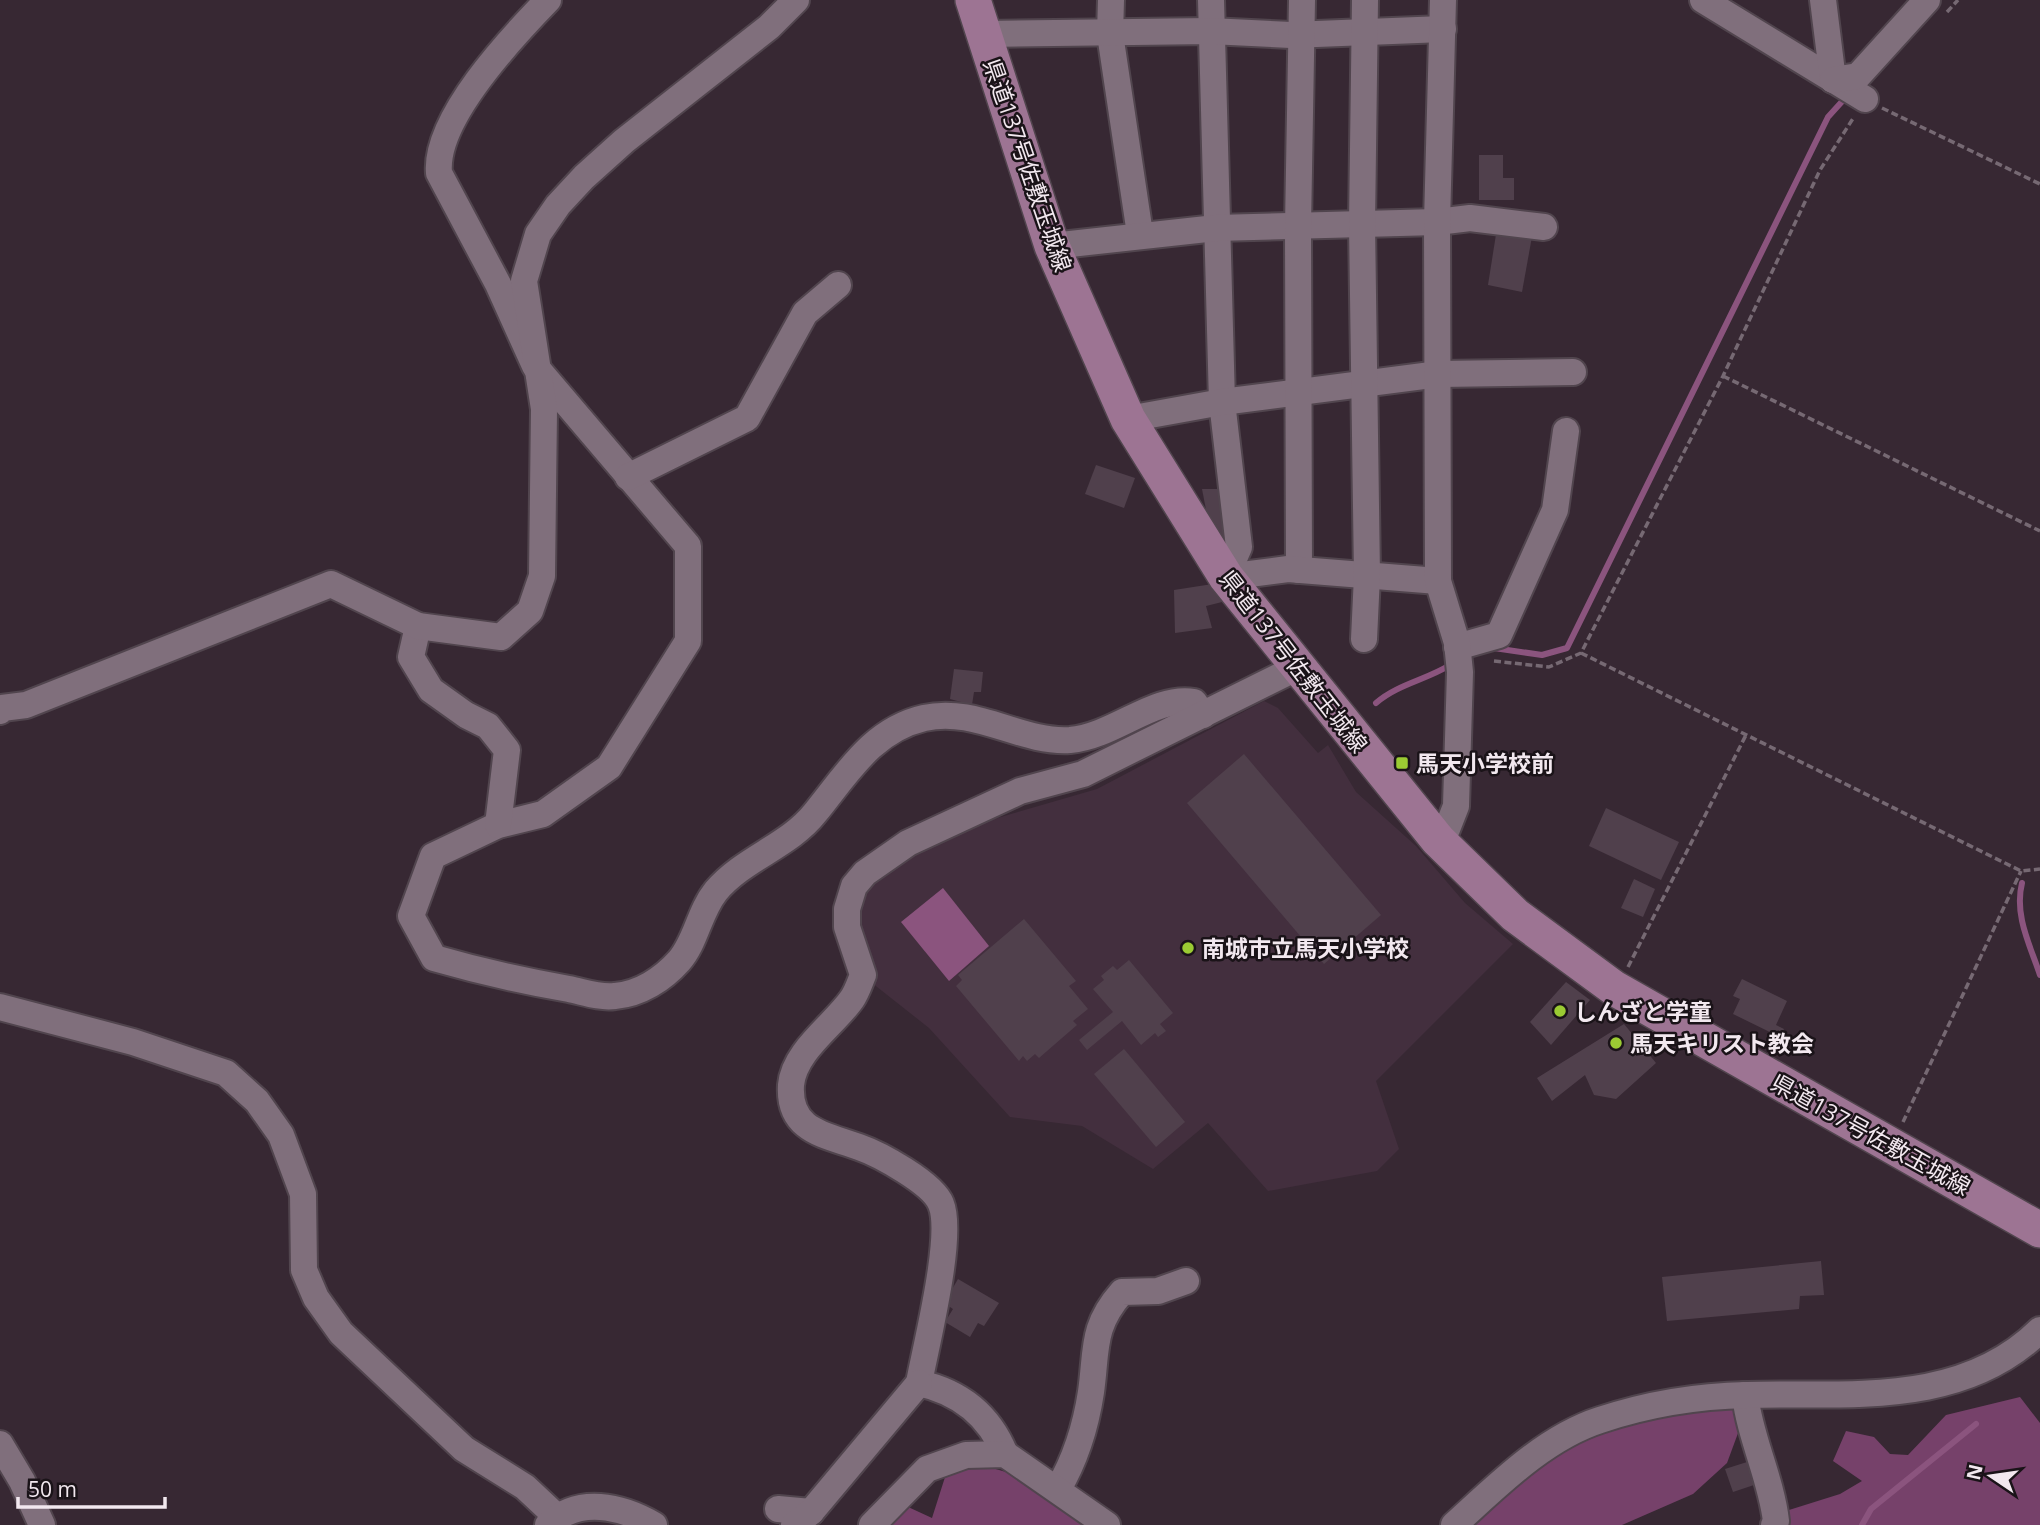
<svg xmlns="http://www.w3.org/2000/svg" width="2040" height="1525" viewBox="0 0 2040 1525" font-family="'Open Sans','Noto Sans JP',sans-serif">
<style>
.built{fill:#432f3e}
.forest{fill:#76416a}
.water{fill:#8b547e}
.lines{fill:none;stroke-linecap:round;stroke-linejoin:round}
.stream{stroke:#8b547e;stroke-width:6}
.building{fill:#50404c}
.minor-casing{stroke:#51454e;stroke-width:30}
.major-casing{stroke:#51454e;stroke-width:38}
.path{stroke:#766973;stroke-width:3.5;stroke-dasharray:7 3.5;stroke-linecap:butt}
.minor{stroke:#806f7c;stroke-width:26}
.major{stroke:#9d7493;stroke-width:35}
.poi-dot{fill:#9bcb33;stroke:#1a1318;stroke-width:2.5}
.labels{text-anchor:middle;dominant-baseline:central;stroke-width:5;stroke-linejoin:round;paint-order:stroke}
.street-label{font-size:23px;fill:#f2e8ef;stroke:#1a1318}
.poi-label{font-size:23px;font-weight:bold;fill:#f2e8ef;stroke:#1a1318;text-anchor:start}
</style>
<rect width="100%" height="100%" fill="#372833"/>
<polygon class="built" points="1264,701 1278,708 1318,753 1328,745 1356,792 1416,846 1465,903 1513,944 1376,1081 1399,1149 1377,1171 1268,1191 1208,1123 1153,1169 1082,1126 1010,1117 929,1028 872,983 870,953 856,924 862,897 880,876 918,853 966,827 1097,789"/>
<g class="forest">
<polygon points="2020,1397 2040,1423 2040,1525 1783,1525 1789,1510 1840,1494 1862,1481 1833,1461 1846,1431 1874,1437 1890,1454 1908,1455 1946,1415"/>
<path d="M1737,1402L1741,1425L1727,1463L1693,1494L1622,1525H1470C1519,1484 1572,1436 1636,1418C1668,1409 1704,1407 1737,1402Z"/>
<polygon points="975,1463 1030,1479 1091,1525 891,1525 906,1506 932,1518 946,1474"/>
</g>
<polygon class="water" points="943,888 989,946 949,981 901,922"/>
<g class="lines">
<g class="stream">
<polyline points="1494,648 1542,655 1567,648 1828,117 1847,96"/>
<path d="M1376,703C1398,684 1426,680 1450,665"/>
<path d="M2022,883C2014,915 2030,945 2040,975"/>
<polyline points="1862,1525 1871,1509 1976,1424"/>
</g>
</g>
<g class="building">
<polygon points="1479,155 1503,155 1503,178 1514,178 1514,200 1479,200"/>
<polygon points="1497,228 1533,231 1522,292 1488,285"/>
<polygon points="1096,465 1135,478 1124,508 1085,494"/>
<polygon points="1202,489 1224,489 1228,543 1218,539 1208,520"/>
<polygon points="1219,583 1222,602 1206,606 1212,628 1175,633 1174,590"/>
<polygon points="954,669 983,672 981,692 974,692 972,705 950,699"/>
<polygon points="1244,754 1381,915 1324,964 1187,803"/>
<polygon points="1606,808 1679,842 1661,880 1589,846"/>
<polygon points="1634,879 1655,889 1643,917 1621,908"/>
<polygon points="1024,919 1076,981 1069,986 1088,1009 1073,1021 1077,1025 1039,1058 1035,1054 1027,1061 1023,1056 1019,1061 956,986 962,980 958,975"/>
<polygon points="1129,960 1173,1013 1160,1024 1166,1031 1158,1037 1155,1033 1141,1045 1122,1021 1087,1050 1079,1040 1113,1012 1093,989 1104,980 1101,976 1113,966 1117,970"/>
<polygon points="1742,979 1787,1001 1776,1025 1784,1029 1780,1037 1733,1014 1740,999 1733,996"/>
<polygon points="1566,982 1590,1000 1551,1045 1530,1022"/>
<polygon points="1624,1024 1656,1063 1616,1099 1594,1095 1585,1075 1552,1101 1537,1078"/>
<polygon points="1124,1049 1185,1122 1156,1147 1094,1074"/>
<polygon points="1821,1261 1824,1295 1800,1296 1799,1309 1667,1321 1662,1277"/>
<polygon points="958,1279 999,1303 984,1326 978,1323 970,1337 945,1322 953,1309 944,1303"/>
<polygon points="1747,1462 1754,1485 1733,1492 1725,1469"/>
</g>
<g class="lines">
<defs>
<g id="minor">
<path d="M548,0C512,37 434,119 439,173L498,284L535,366L688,546V641L609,767L543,814L498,825L433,856L411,916L434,958C479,971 523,981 569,989C584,992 599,998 615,996C640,994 663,979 679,961C696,942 699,912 716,891C744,858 789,846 815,813C847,774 872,730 924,718C976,706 1020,743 1070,740C1115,736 1154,695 1194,702L1203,715"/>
<polyline points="1111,0 1110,34 1140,234"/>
<polyline points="1211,0 1222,402 1239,547 1226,577"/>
<polyline points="1703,0 1865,99"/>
<polyline points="1823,0 1833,80"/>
<polyline points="984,34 1210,31 1291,35 1443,29"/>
<polyline points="1833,80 1858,76 1927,0"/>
<polyline points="1052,246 1216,228 1437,222 1470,218 1544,227"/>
<polyline points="1128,419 1222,402 1439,374 1573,372"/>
<polyline points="628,477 747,418 805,313 838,285"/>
<polyline points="1299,570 1298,226 1302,0"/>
<polyline points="1226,577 1288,569 1438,581"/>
<polyline points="418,626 411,657 431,690 466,715 488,726 507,750 498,825"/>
<polyline points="1364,639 1367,576 1362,224 1365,0"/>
<polyline points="1457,647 1499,635 1555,510 1566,431"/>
<polyline points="0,711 2,708 26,705 331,584 418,626 501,637 530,611 542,576 544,409 524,281 538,234 558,205 584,177 624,141 769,27 796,0"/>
<polyline points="1438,840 1447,829 1456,806 1460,672 1457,643 1438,581 1437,222 1443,0"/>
<polyline points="0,1007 133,1042 226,1073 257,1101 281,1135 303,1194 304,1270 316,1298 341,1333 464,1449 525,1487 557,1517"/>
<path d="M1745,1395C1750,1438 1771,1478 1776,1521L1774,1525"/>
<polyline points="0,1444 22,1481 42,1525"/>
<path d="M1005,1454C989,1415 960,1392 919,1383C926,1345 954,1236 941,1204C933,1183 879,1154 859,1147C827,1135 788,1132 791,1085C794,1051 834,1025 852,999C857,992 860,982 863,975L847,927V909L854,886L865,873L908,843L1020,791L1083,774L1296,668"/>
<path d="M1058,1489C1075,1460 1086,1425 1091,1392C1097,1350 1091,1327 1122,1292L1158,1291L1186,1281"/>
<polyline points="778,1509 811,1512"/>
<path d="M548,1525C579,1496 621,1506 654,1525"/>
<polyline points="794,1525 811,1512 919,1383"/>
<polyline points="872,1525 927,1469 966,1455 1005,1454 1107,1525"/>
<path d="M1454,1525C1497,1486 1544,1438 1600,1420C1648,1404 1696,1396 1747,1395C1848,1392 1961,1408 2040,1330"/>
</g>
<polyline id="major" points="973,0 1052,246 1128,419 1226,577 1438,840 1515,915 1614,988 2040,1230"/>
</defs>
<use href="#minor" class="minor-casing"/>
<use href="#major" class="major-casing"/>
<g class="path">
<polyline points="1947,12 1958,0"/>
<polyline points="1882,108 2040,184"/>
<polyline points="1723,376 2040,531"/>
<polyline points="1581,653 2021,871 2040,869"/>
<polyline points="1494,661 1549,667 1581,653 1723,376 1820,170 1854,117"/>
<polyline points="1628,967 1746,735"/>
<polyline points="1903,1122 2021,871"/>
</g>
<use href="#minor" class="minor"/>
<use href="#major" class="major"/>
</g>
<g class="poi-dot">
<rect x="1395" y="756" width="14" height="14" rx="3.5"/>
<circle cx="1188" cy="948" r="7"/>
<circle cx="1560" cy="1011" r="7"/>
<circle cx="1616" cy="1043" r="7"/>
</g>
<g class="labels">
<g class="street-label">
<text transform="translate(1028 165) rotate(71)">県道137号佐敷玉城線</text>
<text transform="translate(1294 661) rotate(52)">県道137号佐敷玉城線</text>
<text transform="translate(1871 1134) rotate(29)">県道137号佐敷玉城線</text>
</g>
<g class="poi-label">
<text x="1416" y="763">馬天小学校前</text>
<text x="1202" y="948">南城市立馬天小学校</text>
<text x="1574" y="1011">しんざと学童</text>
<text x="1630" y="1043">馬天キリスト教会</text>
</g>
</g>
<g transform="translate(1991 1476) rotate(283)" stroke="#1a1318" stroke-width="5" paint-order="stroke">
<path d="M0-5L12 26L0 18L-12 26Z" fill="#f2e8ef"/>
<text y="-10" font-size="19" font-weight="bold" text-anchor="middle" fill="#f2e8ef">N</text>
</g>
<path d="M18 1497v10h147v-10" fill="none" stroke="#f2e8ef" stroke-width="3.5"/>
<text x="28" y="1497" font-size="21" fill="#f2e8ef" stroke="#1a1318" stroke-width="5" paint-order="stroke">50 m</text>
</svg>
